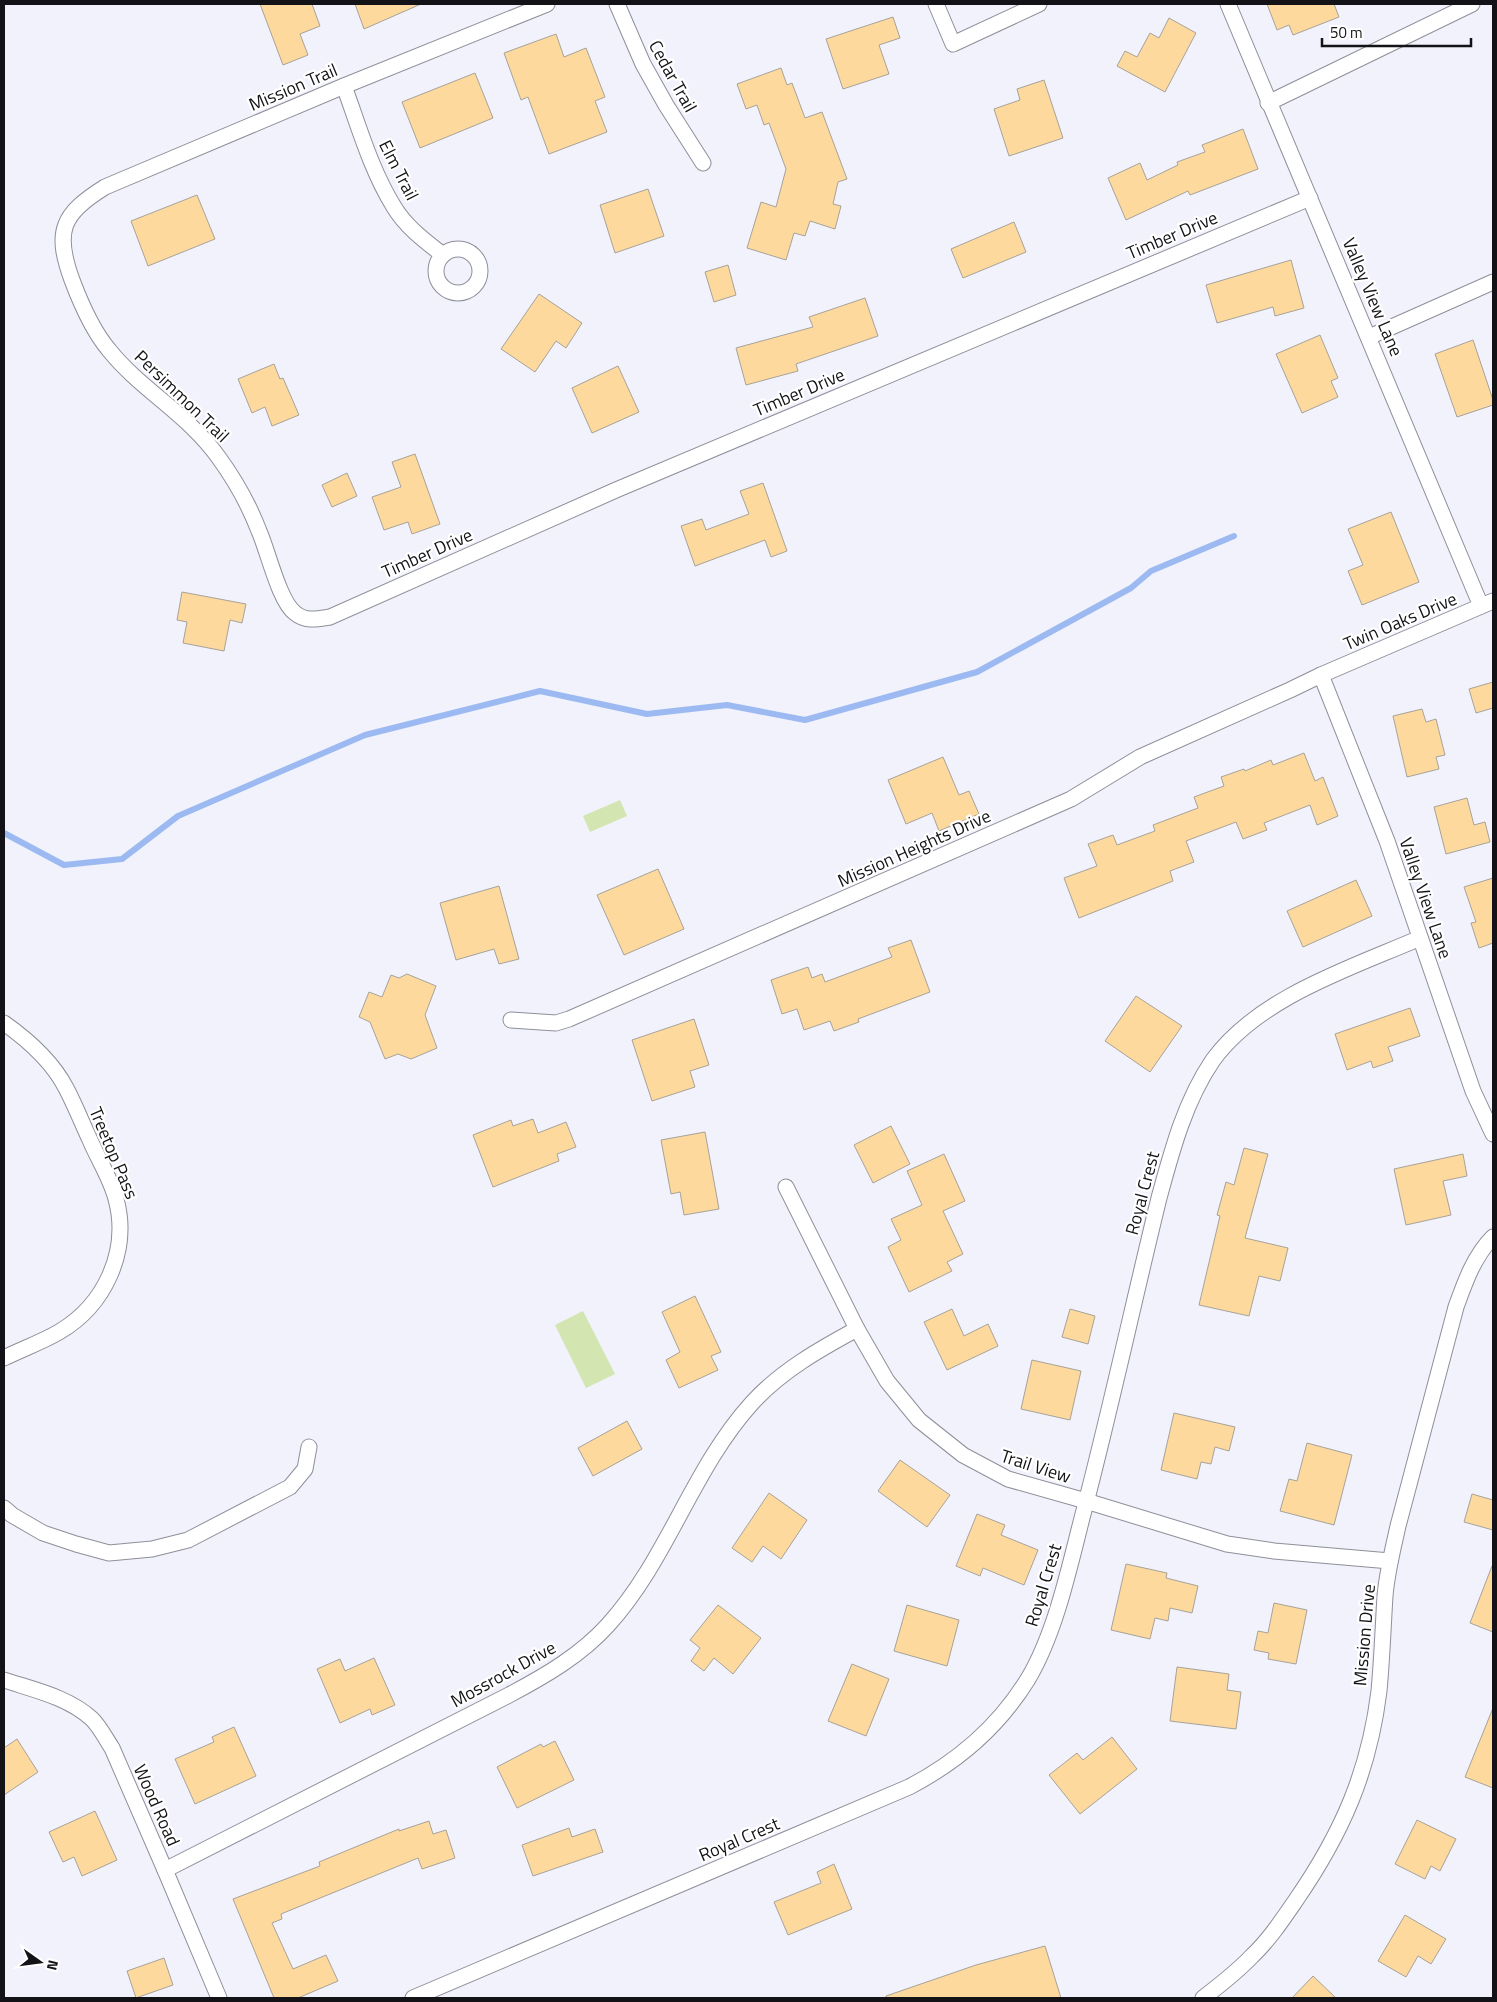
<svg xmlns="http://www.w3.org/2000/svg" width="1497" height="2002" viewBox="0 0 1497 2002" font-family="'Titillium Web',sans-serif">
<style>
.green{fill:#d3e5b0}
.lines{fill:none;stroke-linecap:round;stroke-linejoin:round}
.stream{stroke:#9cbaf1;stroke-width:6}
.building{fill:#fdd99e;stroke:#a7a299}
.street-casing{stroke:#8e8f99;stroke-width:17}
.street{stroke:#fff;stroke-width:15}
.labels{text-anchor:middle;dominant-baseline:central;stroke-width:4.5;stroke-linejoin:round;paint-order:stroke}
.street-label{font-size:18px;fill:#131317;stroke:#fff}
</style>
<rect width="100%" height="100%" fill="#f1f2fc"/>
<g class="green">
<polygon points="620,800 627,816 590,832 583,816"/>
<polygon points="583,1311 615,1374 586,1388 555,1325"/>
</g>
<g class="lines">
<polyline class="stream" points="4,833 64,865 122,859 178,816 365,735 540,691 647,714 727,705 805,720 977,672 1131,588 1151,571 1234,536"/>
</g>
<g class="building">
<polygon points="260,4 312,4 320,26 300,34 308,55 283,65"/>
<polygon points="355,4 421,4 364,29"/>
<polygon points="1267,4 1334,4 1339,17 1293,35 1289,25 1277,30"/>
<polygon points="893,17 900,38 879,45 889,74 843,89 826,39"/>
<polygon points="1169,18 1196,33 1165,92 1117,66 1125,51 1137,57 1150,33 1159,38"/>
<polygon points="556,34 564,57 586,48 605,97 595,101 607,132 549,154 528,97 521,100 504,53"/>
<polygon points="781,68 787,85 792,83 805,118 822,112 847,179 838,182 833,204 841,206 835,229 810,221 805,236 794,233 786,260 747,248 761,202 776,207 786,169 769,123 764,125 757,105 746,109 737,84"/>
<polygon points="475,73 493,118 420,148 402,102"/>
<polygon points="1044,80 1063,138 1009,156 994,109 1020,100 1017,89"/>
<polygon points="1243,129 1258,169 1190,195 1188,191 1126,220 1108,178 1140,163 1147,180 1178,165 1177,162 1205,152 1202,145"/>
<polygon points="648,189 664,236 615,253 600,205"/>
<polygon points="197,195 215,239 148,266 131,221"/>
<polygon points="1014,222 1026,252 963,278 951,249"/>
<polygon points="1291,260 1304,308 1275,316 1273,307 1217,323 1206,285"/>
<polygon points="728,265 736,295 714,302 705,272"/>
<polygon points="539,294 582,323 566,348 556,341 535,372 501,349"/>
<polygon points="865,298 878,336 796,364 798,371 746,385 736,348 813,327 809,317"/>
<polygon points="1320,335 1338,378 1331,381 1338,397 1302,413 1276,354"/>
<polygon points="1473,340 1493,400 1493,405 1457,417 1435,354"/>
<polygon points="274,364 280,379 283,378 299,415 272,426 265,407 252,413 238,379"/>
<polygon points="618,366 639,412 592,433 572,388"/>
<polygon points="415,454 440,524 412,534 408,522 384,530 372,497 401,487 392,462"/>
<polygon points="347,473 357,496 332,507 322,485"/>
<polygon points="763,483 787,551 771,557 765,540 695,566 681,526 702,519 706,530 749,514 740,491"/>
<polygon points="1391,512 1419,582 1362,605 1348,571 1363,565 1348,529"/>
<polygon points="182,592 246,604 242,623 230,620 224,651 183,643 187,622 177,620"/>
<polygon points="1493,682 1493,708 1476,713 1469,689"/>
<polygon points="1422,709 1426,722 1436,719 1445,755 1436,757 1439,769 1407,777 1393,716"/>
<polygon points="1304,753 1315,781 1323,777 1338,816 1317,825 1310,805 1264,823 1267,830 1243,839 1236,822 1186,841 1194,862 1170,871 1173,881 1079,918 1064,878 1097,866 1088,844 1113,835 1117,845 1155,831 1153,825 1198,808 1194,797 1224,786 1221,777 1244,769 1245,771 1271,760 1273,765"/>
<polygon points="943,757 959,795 969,791 979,814 939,831 932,813 906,824 888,780"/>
<polygon points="1467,798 1474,825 1485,822 1490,842 1446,854 1434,807"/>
<polygon points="658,869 684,929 624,955 597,895"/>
<polygon points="1493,878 1493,943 1479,948 1471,923 1476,922 1464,887"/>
<polygon points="1356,880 1372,916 1303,947 1287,911"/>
<polygon points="499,886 519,959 499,964 494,949 456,960 440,903"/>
<polygon points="911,940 930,992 858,1019 859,1022 834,1031 830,1021 804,1030 797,1009 782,1014 771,980 808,967 812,978 822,974 825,982 892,957 888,948"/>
<polygon points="407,974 436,986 425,1015 437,1048 411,1059 398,1054 385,1059 370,1022 359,1017 369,992 382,997 391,975 399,978"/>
<polygon points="1136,996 1182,1026 1150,1072 1105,1041"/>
<polygon points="1410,1008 1420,1036 1388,1047 1393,1061 1373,1068 1371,1061 1347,1070 1335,1034"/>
<polygon points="694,1019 709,1065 690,1071 695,1087 652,1101 632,1040"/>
<polygon points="533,1119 538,1133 566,1122 576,1147 557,1154 559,1161 493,1187 473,1135 511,1120 513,1126"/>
<polygon points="891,1126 910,1164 873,1183 854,1145"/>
<polygon points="705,1132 719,1209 684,1215 680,1192 671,1194 661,1140"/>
<polygon points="1244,1148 1268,1154 1245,1238 1288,1248 1280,1281 1259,1276 1249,1316 1199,1305 1220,1216 1217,1215 1226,1182 1234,1185"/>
<polygon points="944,1154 965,1201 943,1211 963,1254 947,1262 952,1271 909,1292 888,1247 901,1240 891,1219 922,1205 907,1171"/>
<polygon points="1463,1154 1467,1176 1443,1181 1451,1215 1406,1225 1394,1169"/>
<polygon points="695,1296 721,1352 711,1356 718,1370 679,1388 666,1360 680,1352 662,1312"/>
<polygon points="952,1309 964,1336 988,1324 998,1346 947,1370 924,1322"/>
<polygon points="1070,1309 1095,1316 1088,1344 1062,1337"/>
<polygon points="1032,1360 1081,1371 1070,1420 1021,1409"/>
<polygon points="1174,1413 1235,1427 1229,1451 1215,1447 1211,1464 1201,1462 1197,1479 1161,1470"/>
<polygon points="627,1421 642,1449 593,1476 578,1448"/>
<polygon points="1307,1443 1352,1455 1334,1525 1280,1511 1289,1479 1297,1481"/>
<polygon points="900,1460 950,1495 927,1527 878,1491"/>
<polygon points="769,1493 807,1520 781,1559 763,1546 752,1562 732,1548"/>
<polygon points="1472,1494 1493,1500 1493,1530 1464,1522"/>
<polygon points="977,1514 1005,1525 1001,1535 1038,1550 1024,1585 983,1568 980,1576 956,1566"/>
<polygon points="1126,1564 1167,1573 1166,1578 1198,1586 1192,1613 1170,1608 1168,1621 1155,1618 1150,1639 1111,1630"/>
<polygon points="1492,1566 1493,1566 1493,1632 1470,1623"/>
<polygon points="1274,1603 1307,1610 1296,1664 1268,1659 1269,1653 1254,1650 1258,1631 1268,1633"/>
<polygon points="718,1605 761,1638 733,1674 714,1658 704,1671 691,1661 700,1648 690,1640"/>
<polygon points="907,1605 959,1620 947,1666 894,1651"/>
<polygon points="374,1658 395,1705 372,1715 370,1709 340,1723 317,1669 340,1659 345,1671"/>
<polygon points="852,1664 889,1679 866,1736 828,1721"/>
<polygon points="1177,1667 1229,1674 1227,1690 1241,1692 1236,1729 1170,1721"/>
<polygon points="1493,1708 1493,1788 1465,1777"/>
<polygon points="234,1727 256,1776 195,1804 175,1759 214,1742 212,1737"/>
<polygon points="1112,1737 1137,1769 1080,1814 1049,1775 1077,1753 1083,1760"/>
<polygon points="17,1739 38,1772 4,1795 4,1748"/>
<polygon points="555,1741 574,1780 517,1808 497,1767 541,1744 543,1747"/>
<polygon points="95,1811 117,1860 82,1876 74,1857 63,1862 49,1832"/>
<polygon points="1417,1820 1456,1839 1440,1871 1431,1866 1425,1879 1395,1864"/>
<polygon points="429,1821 433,1834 446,1830 455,1858 422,1869 418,1858 281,1914 282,1919 272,1923 293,1969 326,1955 338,1981 298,1998 274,1998 233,1899 320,1866 319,1862 399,1829 399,1831"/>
<polygon points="569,1828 572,1837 595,1829 603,1852 533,1876 522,1845"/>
<polygon points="834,1864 852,1909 788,1935 774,1902 821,1883 817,1872"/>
<polygon points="1405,1915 1446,1939 1431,1964 1418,1956 1406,1977 1378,1961"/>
<polygon points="1045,1946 1061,1998 886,1998 886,1996 976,1965"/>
<polygon points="164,1958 173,1985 136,1998 127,1971"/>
<polygon points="1313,1976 1336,1998 1292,1998"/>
</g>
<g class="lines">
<defs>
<g id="street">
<path d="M547,4L344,86L105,187C62,214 54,231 72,280C81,304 92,330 109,350C141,390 189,415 219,458C235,480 249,505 259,531C268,551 279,601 295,613C306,622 317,619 330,617L616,490L1310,198"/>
<polyline points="617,4 643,64 666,105 703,163"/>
<polyline points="936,4 953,44 1039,4"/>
<polyline points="1228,4 1481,606"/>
<path d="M344,86C359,127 371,170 394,207C406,227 425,241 443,255"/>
<polyline points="1268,103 1472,4"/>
<circle cx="458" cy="271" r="22"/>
<polyline points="1369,337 1493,282"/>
<polyline points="1321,675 1387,841 1473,1091 1493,1134"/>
<polyline points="511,1020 556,1023 569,1019 1071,799 1140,757 1290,690 1321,675 1493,601"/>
<path d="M4,1023C28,1040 52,1061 66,1088C75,1105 82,1123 90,1140C98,1159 111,1179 116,1199C130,1251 105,1305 59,1332C42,1342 22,1349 4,1358"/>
<polyline points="786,1187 857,1329 887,1381 919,1420 963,1455 1008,1479 1086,1501 1227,1544 1274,1551 1390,1561"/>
<polyline points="4,1508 12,1515 43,1533 76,1544 109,1553 152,1549 188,1540 290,1487 305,1469 309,1447"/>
<path d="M4,1680C34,1690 68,1697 92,1719C100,1727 106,1739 112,1748L165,1870L219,1998"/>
<path d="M165,1870L509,1695C545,1676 581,1655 608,1625C668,1559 692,1469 752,1403C781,1371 820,1349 857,1329"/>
<path d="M413,1998L909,1787C957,1762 999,1726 1028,1679C1055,1634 1069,1569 1082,1518C1110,1412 1133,1304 1159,1198C1172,1150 1185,1101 1213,1060C1259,997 1351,968 1420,938"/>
<path d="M1203,1998C1220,1985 1237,1972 1252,1956C1269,1940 1283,1919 1296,1900C1342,1833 1369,1772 1379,1691C1382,1659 1383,1628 1385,1596C1387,1572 1393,1549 1398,1526L1456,1307C1465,1282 1474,1256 1493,1237"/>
</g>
</defs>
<use href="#street" class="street-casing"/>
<use href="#street" class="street"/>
</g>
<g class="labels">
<g class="street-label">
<text transform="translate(673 76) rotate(61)">Cedar Trail</text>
<text transform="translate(293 87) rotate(-23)">Mission Trail</text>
<text transform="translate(399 170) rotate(63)">Elm Trail</text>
<text transform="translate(1172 235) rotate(-23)">Timber Drive</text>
<text transform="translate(1373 297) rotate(67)">Valley View Lane</text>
<text transform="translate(799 392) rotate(-23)">Timber Drive</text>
<text transform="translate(182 396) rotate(44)">Persimmon Trail</text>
<text transform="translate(427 553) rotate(-24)">Timber Drive</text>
<text transform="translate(1400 621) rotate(-23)">Twin Oaks Drive</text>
<text transform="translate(914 848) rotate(-24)">Mission Heights Drive</text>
<text transform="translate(1426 898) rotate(71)">Valley View Lane</text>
<text transform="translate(114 1153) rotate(67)">Treetop Pass</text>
<text transform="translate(1142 1193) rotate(-75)">Royal Crest</text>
<text transform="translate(1036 1466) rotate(18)">Trail View</text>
<text transform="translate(1043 1585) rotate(-73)">Royal Crest</text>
<text transform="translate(1364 1635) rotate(-85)">Mission Drive</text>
<text transform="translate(503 1674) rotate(-29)">Mossrock Drive</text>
<text transform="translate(157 1805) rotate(66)">Wood Road</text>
<text transform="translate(739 1839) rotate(-23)">Royal Crest</text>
</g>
</g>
<rect width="1497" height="2002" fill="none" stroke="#131317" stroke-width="10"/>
<g transform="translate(40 1962) rotate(104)" stroke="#ffffff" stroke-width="4" paint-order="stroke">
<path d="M0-4L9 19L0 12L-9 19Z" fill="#131317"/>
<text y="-8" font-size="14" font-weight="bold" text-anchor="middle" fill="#131317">N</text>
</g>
<path d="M1322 38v8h149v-8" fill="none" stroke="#131317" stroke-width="2.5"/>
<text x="1330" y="38" font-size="15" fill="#131317" stroke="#ffffff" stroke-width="4" paint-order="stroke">50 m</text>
</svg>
